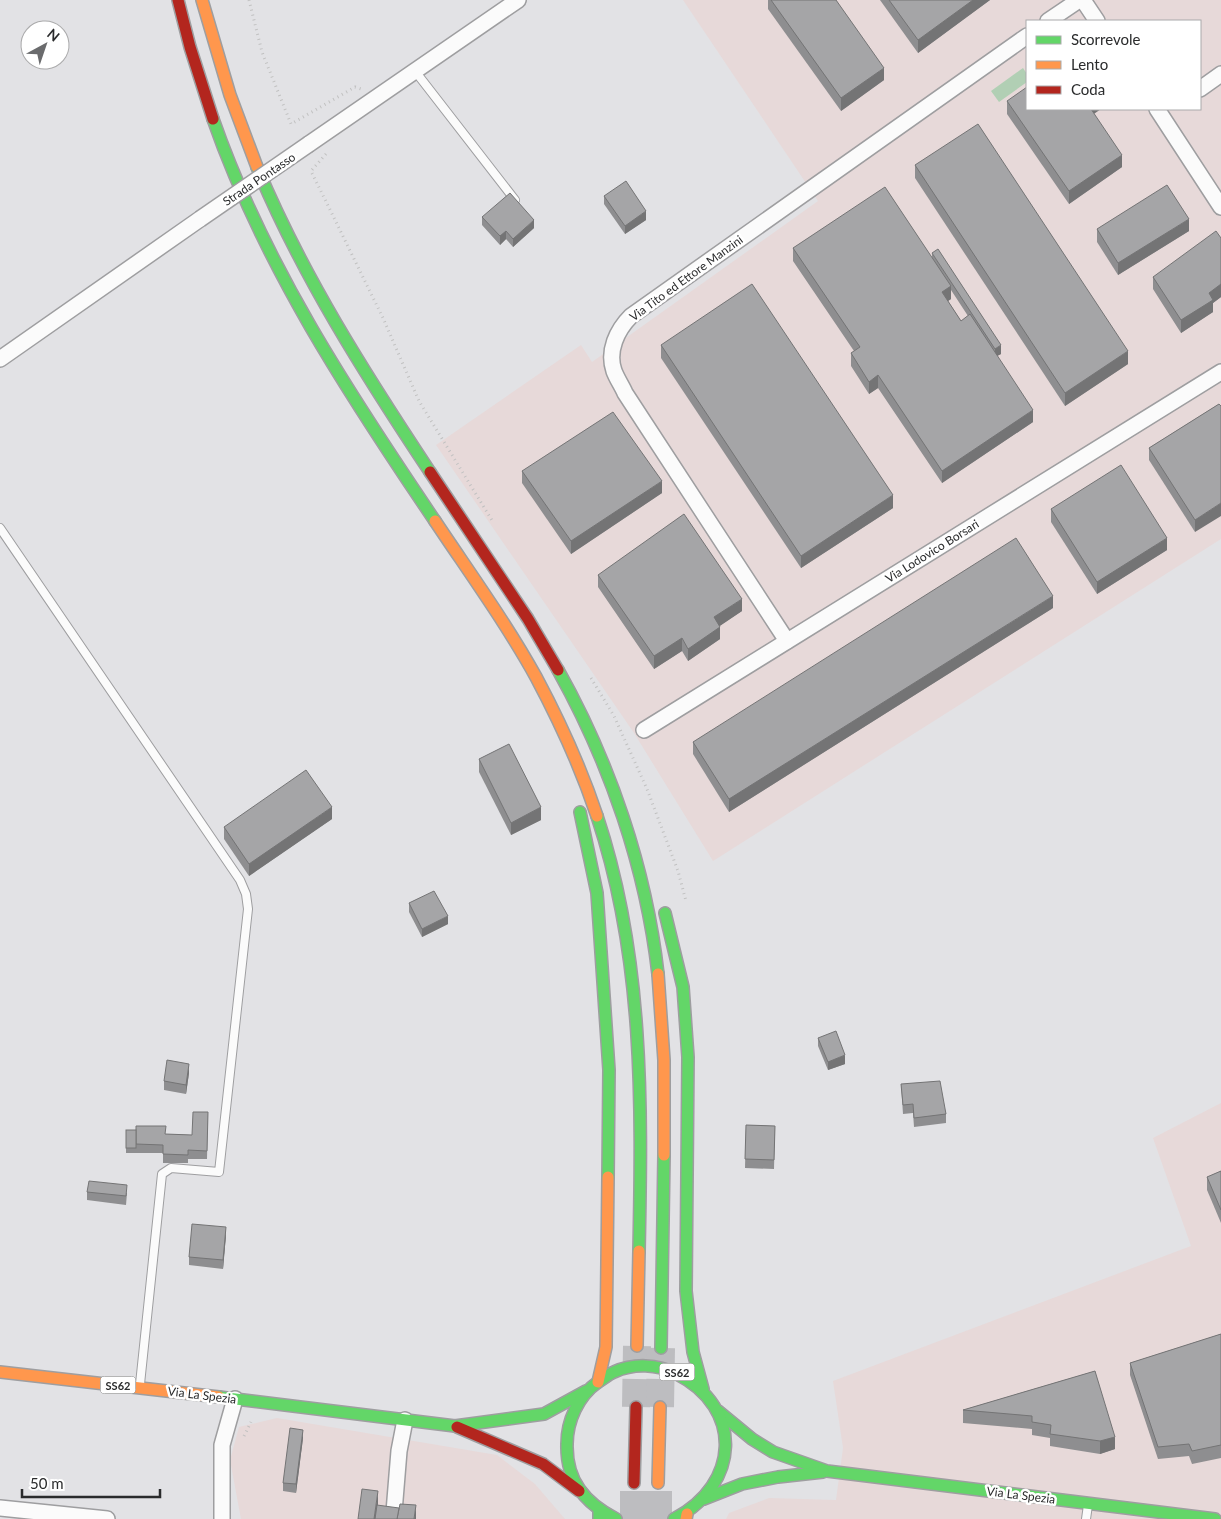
<svg xmlns="http://www.w3.org/2000/svg" width="1221" height="1519" viewBox="0 0 1221 1519" font-family="Lato,sans-serif">
<style>
.commercial{fill:#e7d9d9;fill-rule:evenodd}
.green{fill:#b1cfb4}
.lines{fill:none;stroke-linecap:round;stroke-linejoin:round}
.highway-tunnel{stroke:#bdbdc0;stroke-width:28;stroke-dasharray:28 14;stroke-linecap:butt}
.lane-casing{stroke:#9e9ea0;stroke-width:10}
.street-casing{stroke:#9e9ea0;stroke-width:18}
.fast-casing{stroke:#9e9ea0;stroke-width:14}
.slow-casing{stroke:#9e9ea0;stroke-width:14}
.jam-casing{stroke:#9e9ea0;stroke-width:14}
.path{stroke:#c1c1c1;stroke-width:3;stroke-dasharray:1 4;stroke-linecap:butt}
.lane{stroke:#fbfbfb;stroke-width:8}
.street{stroke:#fbfbfb;stroke-width:15}
.fast{stroke:#63d668;stroke-width:11}
.slow{stroke:#ff974d;stroke-width:11}
.jam{stroke:#b3261e;stroke-width:11}
.street-bridge-casing{stroke:#9e9ea0;stroke-width:18;stroke-linecap:butt}
.street-bridge{stroke:#fbfbfb;stroke-width:15}
.wall{fill:#8e8e90;fill-rule:evenodd}
.shaded-wall{fill:#747475}
.building{fill:#a5a5a7;stroke:#747475}
.labels{text-anchor:middle;dominant-baseline:central;stroke-width:5;stroke-linejoin:round;paint-order:stroke}
.shield{fill:#fff;stroke:#6a6b6b;stroke-width:1}
.shield-label{font-size:11px;font-weight:bold;fill:#2a2b2c}
.street-label{font-size:12px;fill:#2a2b2c;stroke:#fff}
</style>
<rect width="100%" height="100%" fill="#e2e2e5"/>
<g class="commercial">
<path d="M683,0H1221V539L713,861L634,733L436,445L581,345L592,362L818,201ZM1027,21H1200V109H1027Z"/>
<polygon points="1221,1103 1221,1519 726,1519 729,1513 769,1498 836,1500 843,1448 833,1381 1191,1246 1153,1138"/>
<polygon points="277,1418 497,1455 535,1484 565,1519 241,1519 230,1460 239,1427"/>
</g>
<polygon class="green" points="1023,68 1027,74 1027,82 999,102 991,91"/>
<g class="lines">
<g class="highway-tunnel">
<polyline points="636,1407 637,1346"/>
<polyline points="660,1407 661,1348"/>
<polyline points="634,1519 634,1483"/>
<polyline points="658,1519 658,1483"/>
</g>
<defs>
<g id="lane">
<polyline points="415,71 515,200"/>
<polyline points="0,528 240,880 246,894 248,909 219,1172 171,1168 162,1174 140,1384"/>
<polyline points="1086,1519 1088,1505"/>
</g>
<g id="street">
<polyline points="1083,0 1097,21"/>
<polyline points="1048,21 1079,0"/>
<polyline points="1200,89 1221,74"/>
<polyline points="1157,109 1221,207"/>
<polyline points="309,144 518,0"/>
<polyline points="0,359 200,219"/>
<path d="M787,641L625,393C622,386 617,379 614,371C607,351 617,330 631,316L1027,36"/>
<polyline points="644,730 1221,372"/>
<polyline points="0,1508 107,1519"/>
<polyline points="394,1512 399,1451 405,1420"/>
<polyline points="222,1519 222,1445 235,1399"/>
</g>
<g id="fast">
<path d="M213,119C264,265 349,394 435,521"/>
<path d="M257,167C302,275 365,374 430,472"/>
<path d="M558,670C610,763 646,868 658,974"/>
<polyline points="580,812 597,893 609,1070 608,1177"/>
<path d="M597,816C644,957 642,1104 639,1251"/>
<polyline points="665,913 683,987 688,1057 686,1291 693,1352 703,1389"/>
<polyline points="661,1348 664,1155"/>
<polyline points="219,1397 455,1426 544,1414 586,1391"/>
<polyline points="718,1411 752,1439 773,1452 827,1471 1215,1519"/>
<polyline points="704,1499 742,1484 778,1477 823,1472"/>
<polyline points="599,1510 599,1519"/>
<path d="M616,1519C585,1503 566,1481 567,1444C567,1421 578,1396 598,1382C603,1379 609,1374 614,1372C634,1363 657,1364 677,1374C744,1408 740,1485 674,1519"/>
</g>
<g id="slow">
<polyline points="202,0 230,95 257,167"/>
<path d="M435,521C469,572 506,623 536,677C560,722 581,768 597,816"/>
<polyline points="658,974 664,1060 664,1155"/>
<polyline points="637,1346 639,1251"/>
<polyline points="0,1372 219,1397"/>
<polyline points="598,1382 606,1347 608,1177"/>
<polyline points="658,1483 660,1407"/>
<polyline points="686,1519 687,1514"/>
</g>
<g id="jam">
<polyline points="178,0 190,47 213,119"/>
<polyline points="430,472 528,619 558,670"/>
<polyline points="457,1427 543,1464 579,1491"/>
<polyline points="634,1483 636,1407"/>
</g>
</defs>
<use href="#lane" class="lane-casing"/>
<use href="#street" class="street-casing"/>
<use href="#fast" class="fast-casing"/>
<use href="#slow" class="slow-casing"/>
<use href="#jam" class="jam-casing"/>
<g class="path">
<polyline points="249,0 262,52 291,124 355,87 361,89"/>
<polyline points="326,154 311,171 383,318 419,401 493,522"/>
<polyline points="591,678 614,716 647,789 678,871 686,901"/>
<polyline points="244,1436 251,1422"/>
</g>
<use href="#lane" class="lane"/>
<use href="#street" class="street"/>
<use href="#fast" class="fast"/>
<use href="#slow" class="slow"/>
<use href="#jam" class="jam"/>
<defs>
<polyline id="street-bridge" points="200,219 309,144"/>
</defs>
<use href="#street-bridge" class="street-bridge-casing"/>
<use href="#street-bridge" class="street-bridge"/>
</g>
<g class="wall">
<polygon points="768,0 836,0 884,80 841,111 768,9"/>
<polygon points="880,0 990,0 918,53"/>
<polygon points="1007,101 1094,114 1122,167 1069,204 1007,114"/>
<polygon points="915,165 1128,364 1065,406 915,178"/>
<polygon points="604,196 646,220 625,234 604,204"/>
<polygon points="482,217 534,228 513,247 506,239 500,245 482,225"/>
<polygon points="1097,229 1189,231 1118,275 1097,242"/>
<polygon points="1221,238 1221,297 1213,303 1213,312 1181,333 1153,289 1153,277"/>
<path d="M793,248L932,258V253L1001,354L997,356L1033,422L942,483L878,388L869,394L851,366V353L854,351L793,261ZM951,290L968,316L961,321L948,301L951,299Z"/>
<polygon points="661,345 893,508 801,568 661,358"/>
<polygon points="1219,404 1195,532 1149,460 1149,448"/>
<polygon points="522,471 662,493 571,554 522,483"/>
<polygon points="1051,509 1167,550 1097,594 1051,522"/>
<polygon points="598,575 742,611 719,626 720,639 688,661 682,651 654,669 598,587"/>
<polygon points="1053,608 729,812 693,754 693,742"/>
<polygon points="479,759 541,820 511,835 479,772"/>
<polygon points="332,819 249,876 224,839 224,827"/>
<polygon points="409,903 448,924 422,937 409,912"/>
<polygon points="818,1038 845,1064 828,1070 818,1046"/>
<polygon points="189,1073 186,1094 164,1090 164,1081"/>
<polygon points="901,1084 946,1114 946,1123 914,1127 913,1113 903,1114"/>
<polygon points="208,1112 207,1159 188,1159 188,1163 163,1163 163,1153 126,1153 126,1130 166,1134 192,1135"/>
<polygon points="746,1125 775,1126 774,1169 745,1168"/>
<polygon points="1221,1171 1221,1223 1207,1190 1207,1177"/>
<polygon points="87,1192 127,1193 126,1205 87,1200"/>
<polygon points="226,1235 223,1269 189,1265 189,1257"/>
<polygon points="1221,1334 1221,1458 1192,1464 1189,1456 1158,1459 1130,1375 1130,1363"/>
<polygon points="1095,1371 1115,1449 1100,1454 1050,1446 1050,1438 1032,1435 1032,1429 963,1423 963,1410"/>
<polygon points="303,1438 296,1493 283,1491 283,1483"/>
</g>
<g class="shaded-wall">
<polygon points="973,0 990,0 918,53 918,40"/>
<polygon points="884,68 884,80 841,111 841,98"/>
<polygon points="1088,109 1101,109 1088,118"/>
<polygon points="1122,155 1122,167 1069,204 1069,191"/>
<polygon points="646,211 646,220 625,234 625,226"/>
<polygon points="1189,219 1189,231 1118,275 1118,263"/>
<polygon points="534,220 534,228 513,247 513,239"/>
<polygon points="506,231 506,239 500,245 500,236"/>
<polygon points="1221,284 1221,297 1213,303 1213,312 1181,333 1181,320 1209,293"/>
<polygon points="951,286 951,299 942,305 942,292"/>
<polygon points="1001,345 1001,354 995,357 995,349"/>
<polygon points="1128,351 1128,364 1065,406 1065,393"/>
<polygon points="878,375 878,388 869,394 869,382"/>
<polygon points="1033,410 1033,422 942,483 942,471"/>
<polygon points="662,481 662,493 571,554 571,541"/>
<polygon points="893,495 893,508 801,568 801,556"/>
<polygon points="1221,503 1221,516 1195,532 1195,520"/>
<polygon points="1167,538 1167,550 1097,594 1097,582"/>
<polygon points="1053,596 1053,608 729,812 729,799"/>
<polygon points="742,599 742,611 714,630 714,617"/>
<polygon points="720,627 720,639 688,661 688,649"/>
<polygon points="682,638 682,651 654,669 654,656"/>
<polygon points="332,807 332,819 249,876 249,864"/>
<polygon points="541,807 541,820 511,835 511,823"/>
<polygon points="448,916 448,924 422,937 422,929"/>
<polygon points="845,1055 845,1064 828,1070 828,1062"/>
<polygon points="189,1064 189,1073 186,1094 186,1085"/>
<polygon points="226,1227 226,1235 223,1269 223,1260"/>
<polygon points="303,1430 303,1438 296,1493 296,1484"/>
<polygon points="1115,1437 1115,1449 1100,1454 1100,1441"/>
<polygon points="378,1491 378,1504 376,1519 374,1519"/>
<polygon points="416,1505 416,1519 414,1519"/>
</g>
<g class="building">
<polygon points="771,0 836,0 884,68 841,98"/>
<polygon points="889,0 973,0 918,40"/>
<polygon points="1027,87 1027,109 1091,109 1122,155 1069,191 1007,101"/>
<polygon points="978,124 1128,351 1065,393 915,165"/>
<polygon points="626,181 646,211 625,226 604,196"/>
<polygon points="1167,185 1189,219 1118,263 1097,229"/>
<polygon points="885,187 951,286 942,292 961,321 970,314 1033,410 942,471 878,375 869,382 851,353 860,347 793,248"/>
<polygon points="510,193 534,220 513,239 506,231 500,236 482,217"/>
<polygon points="1216,231 1221,238 1221,284 1209,293 1213,300 1181,320 1153,277"/>
<polygon points="938,249 1001,345 995,349 932,253"/>
<polygon points="752,284 893,495 801,556 661,345"/>
<polygon points="1219,404 1221,406 1221,503 1195,520 1149,448"/>
<polygon points="613,412 662,481 571,541 522,471"/>
<polygon points="1121,465 1167,538 1097,582 1051,509"/>
<polygon points="684,514 742,599 714,617 720,627 688,649 682,638 654,656 598,575"/>
<polygon points="1016,538 1053,596 729,799 693,742"/>
<polygon points="509,744 541,807 511,823 479,759"/>
<polygon points="306,770 332,807 249,864 224,827"/>
<polygon points="434,891 448,916 422,929 409,903"/>
<polygon points="836,1031 845,1055 828,1062 818,1038"/>
<polygon points="167,1060 189,1064 186,1085 164,1081"/>
<polygon points="940,1081 946,1114 914,1118 913,1104 903,1105 901,1084"/>
<polygon points="193,1112 208,1112 207,1151 188,1150 188,1155 163,1154 163,1145 136,1144 136,1126 166,1126 165,1134 192,1135"/>
<polygon points="746,1125 775,1126 774,1160 745,1159"/>
<rect x="126" y="1130" width="10" height="18"/>
<polygon points="1221,1171 1221,1210 1207,1177"/>
<polygon points="89,1181 127,1185 126,1196 87,1192"/>
<polygon points="192,1224 226,1227 223,1260 189,1257"/>
<polygon points="1221,1334 1221,1445 1192,1451 1189,1444 1158,1447 1130,1363"/>
<polygon points="1095,1371 1115,1437 1100,1441 1050,1434 1051,1425 1032,1422 1032,1416 963,1410"/>
<polygon points="290,1428 303,1430 296,1484 283,1483"/>
<polygon points="362,1489 378,1491 374,1519 358,1519"/>
<polygon points="400,1504 416,1505 414,1519 397,1519"/>
<polygon points="377,1505 399,1508 397,1519 375,1519"/>
</g>
<g class="labels">
<g class="shield">
<rect x="659.5" y="1363.5" width="35" height="17" rx="4"/>
<rect x="100.5" y="1376.5" width="35" height="17" rx="4"/>
</g>
<g class="shield-label">
<text x="677" y="1372">SS62</text>
<text x="118" y="1385">SS62</text>
</g>
<g class="street-label">
<text transform="translate(259 179) rotate(-34)">Strada Pontasso</text>
<text transform="translate(686 278) rotate(-36)">Via Tito ed Ettore Manzini</text>
<text transform="translate(932 551) rotate(-32)">Via Lodovico Borsari</text>
<text transform="translate(202 1395) rotate(7)">Via La Spezia</text>
<text transform="translate(1021 1495) rotate(7)">Via La Spezia</text>
</g>
</g>
<rect x="1026" y="20" width="175" height="90" fill="#ffffff" stroke="#aaaaab"/>
<rect x="1036" y="36" width="25" height="8" fill="#63d668" stroke="#aaaaab"/>
<text x="1071" y="45" font-size="15" fill="#2a2b2c">Scorrevole</text>
<rect x="1036" y="61" width="25" height="8" fill="#ff974d" stroke="#aaaaab"/>
<text x="1071" y="70" font-size="15" fill="#2a2b2c">Lento</text>
<rect x="1036" y="86" width="25" height="8" fill="#b3261e" stroke="#aaaaab"/>
<text x="1071" y="95" font-size="15" fill="#2a2b2c">Coda</text>
<g transform="translate(45 45) rotate(40)"><circle r="24" fill="#ffffff" stroke="#aaaaab"/>
<path d="M0-4L9 19L0 12L-9 19Z" fill="#6a6b6d"/>
<text y="-8" font-size="14" font-weight="bold" text-anchor="middle" fill="#2a2b2c">N</text>
</g>
<path d="M22 1489v8h138v-8" fill="none" stroke="#2a2b2c" stroke-width="2.5"/>
<text x="30" y="1489" font-size="15" fill="#2a2b2c" stroke="#ffffff" stroke-width="4" paint-order="stroke">50 m</text>
</svg>
